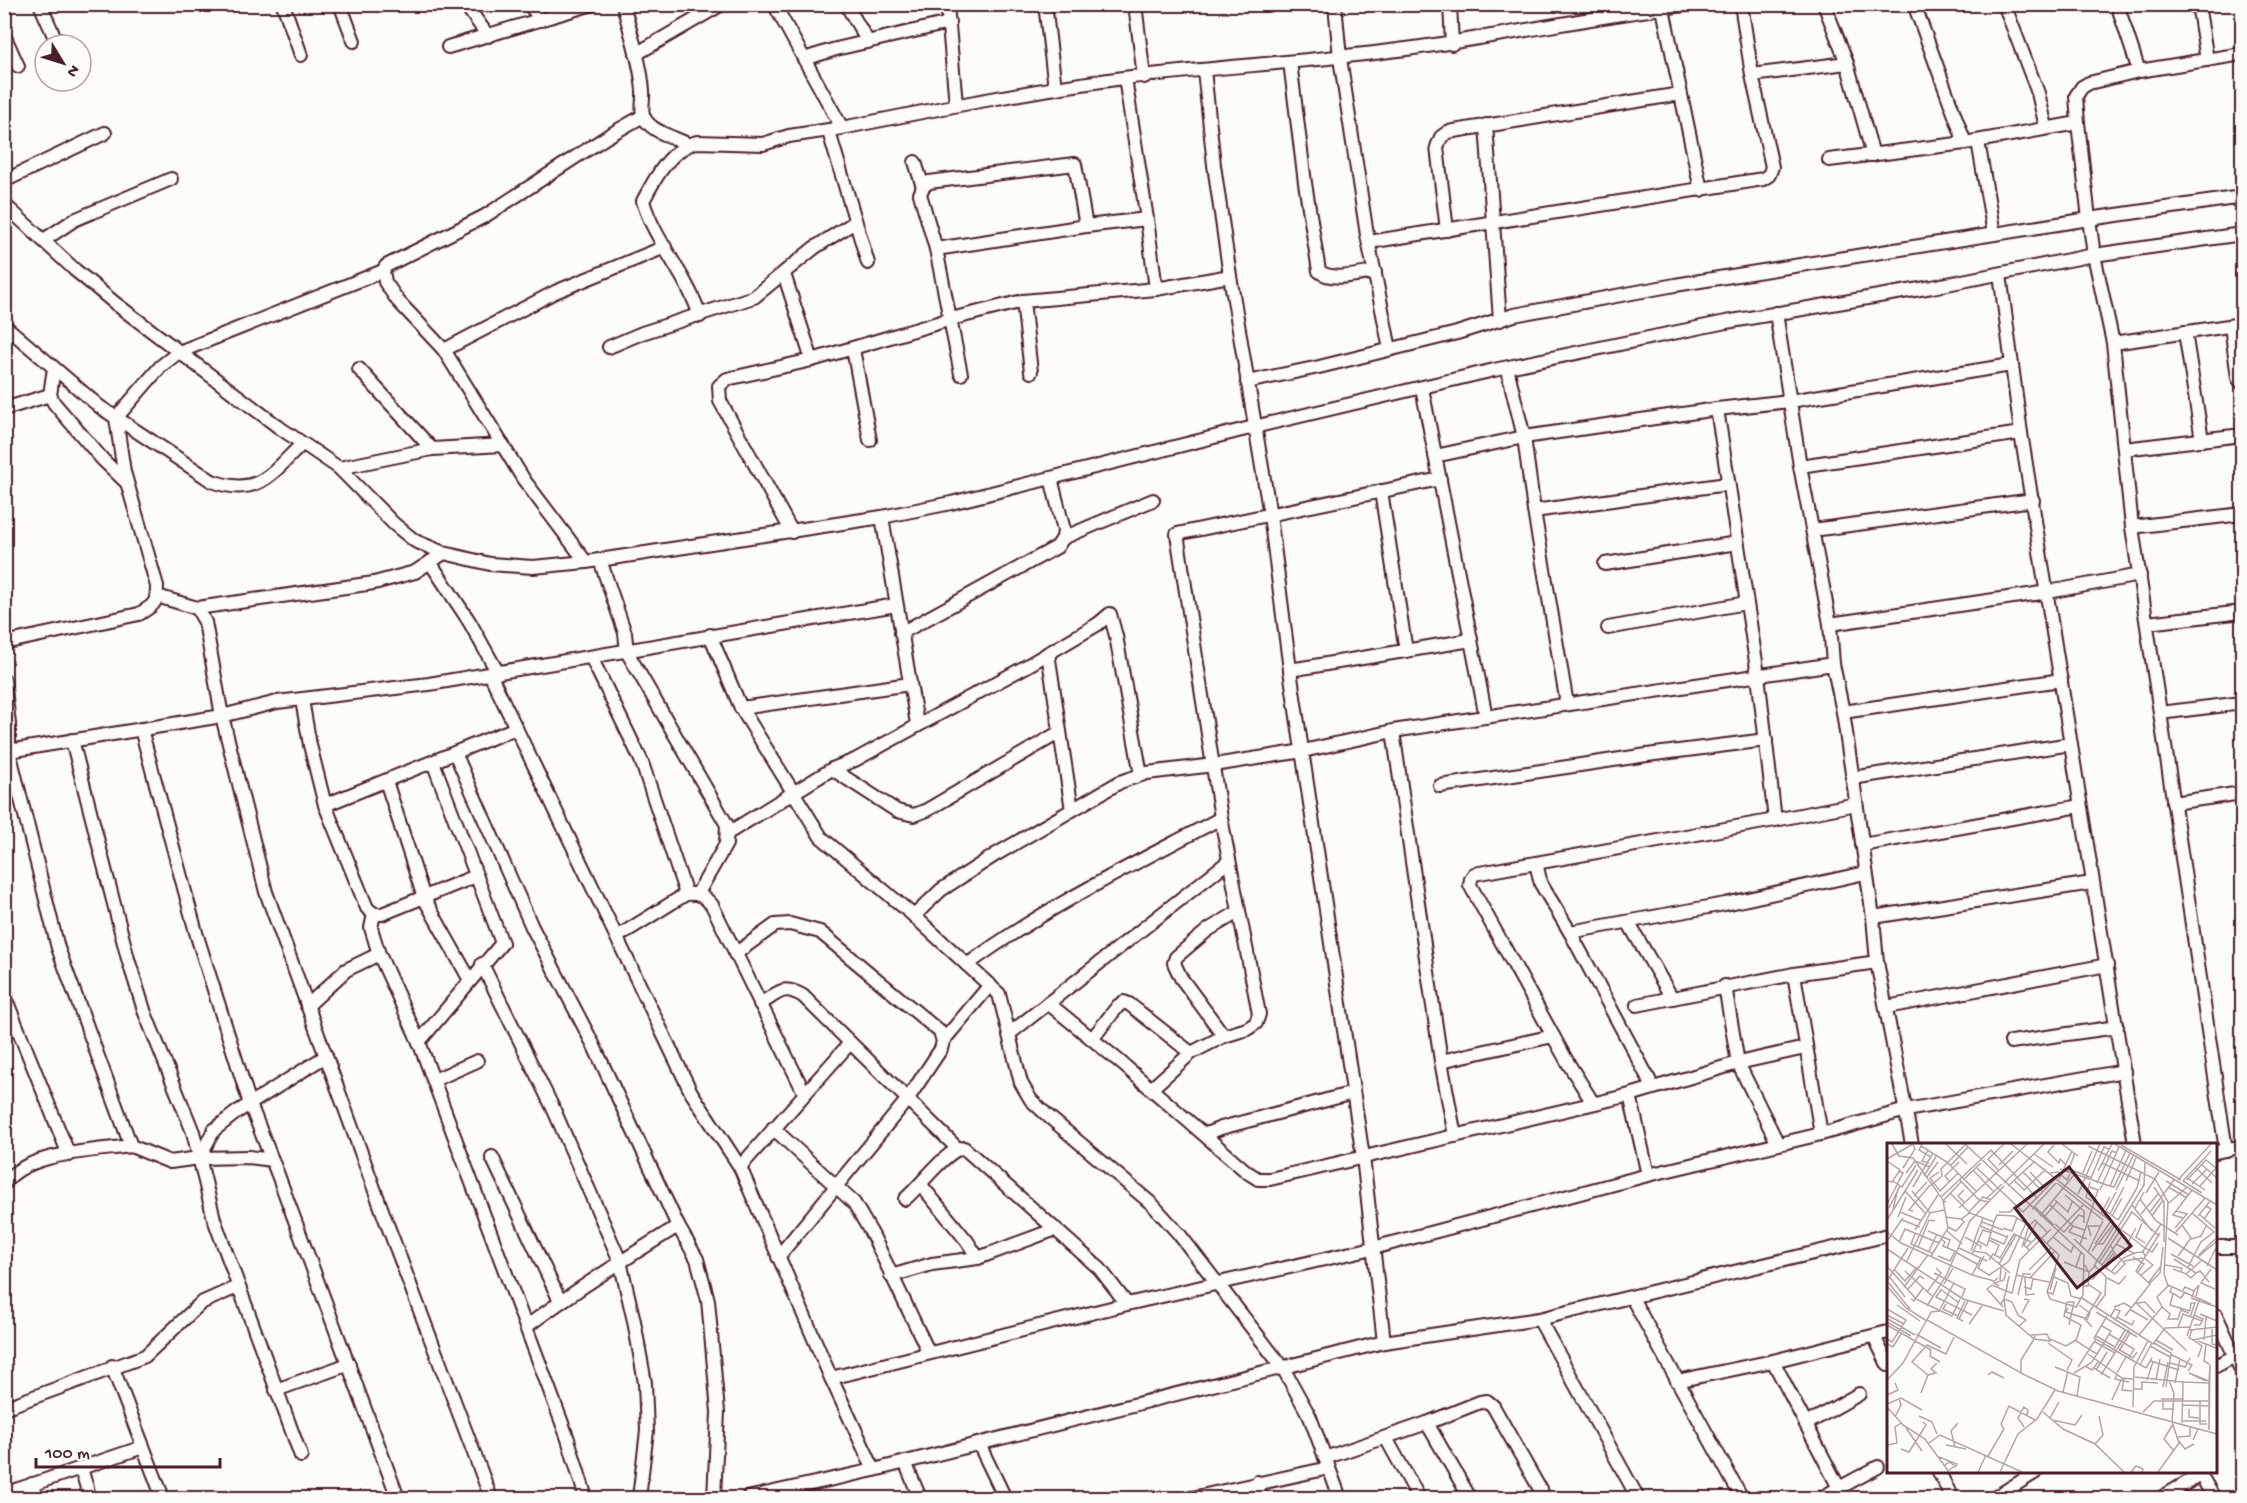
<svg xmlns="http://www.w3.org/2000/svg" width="2247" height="1503" viewBox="0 0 2247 1503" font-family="'Gochi Hand',sans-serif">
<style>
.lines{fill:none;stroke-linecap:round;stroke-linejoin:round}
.minor-casing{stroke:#4a1f2b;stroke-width:16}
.minor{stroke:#fdfcf7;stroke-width:12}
.inset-road{fill:none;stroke:#b5a4a5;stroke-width:1.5}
.view{fill:#4a1f2b;fill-opacity:0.15;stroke:#4a1f2b;stroke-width:3}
.inset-edge{fill:none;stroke:#4a1f2b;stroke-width:3}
</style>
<rect width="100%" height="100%" fill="#fdfcf7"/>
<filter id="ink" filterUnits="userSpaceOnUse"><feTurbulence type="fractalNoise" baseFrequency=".0167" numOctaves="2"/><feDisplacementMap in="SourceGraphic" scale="12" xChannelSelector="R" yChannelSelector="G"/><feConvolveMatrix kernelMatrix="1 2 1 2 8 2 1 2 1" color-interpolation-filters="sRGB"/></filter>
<g filter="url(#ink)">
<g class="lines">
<defs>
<g id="minor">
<polyline points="40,4 58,45"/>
<polyline points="283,4 301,55"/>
<polyline points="340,4 354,41"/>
<polyline points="465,4 488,36"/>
<polyline points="529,4 541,20"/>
<path d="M623,4C630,32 641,62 643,91C644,102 639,113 647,122C656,133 675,138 688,144"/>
<path d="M774,4L842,128C936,109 1027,91 1123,78C1215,67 1307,62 1398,50C1497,38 1595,15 1694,4"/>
<polyline points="846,4 868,42"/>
<polyline points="947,4 956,104"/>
<polyline points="1045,4 1055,88"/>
<polyline points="1135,4 1144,77"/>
<polyline points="1335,4 1340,58 1367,235 1390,349"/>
<polyline points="1450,4 1452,44"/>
<polyline points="1662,4 1701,190"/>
<polyline points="1824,4 1847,63 1873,155"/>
<polyline points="1914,4 1965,143"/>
<polyline points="2004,4 2038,93 2046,127"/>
<polyline points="2117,4 2139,71"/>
<polyline points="2198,4 2207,60"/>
<polyline points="4,35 18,66"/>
<polyline points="448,47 593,4"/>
<polyline points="636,54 722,4"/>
<polyline points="804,59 836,49 949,23"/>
<path d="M1290,62L1305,183L1319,271C1331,282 1360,274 1375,272"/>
<polyline points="1204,70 1214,165 1230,276 1270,515 1290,670 1363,1157 1384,1342"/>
<polyline points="1752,75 1847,63"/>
<polyline points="1125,78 1147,219 1156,289"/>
<polyline points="1486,125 1500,320"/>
<polyline points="829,132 868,263"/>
<polyline points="1978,141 1994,234"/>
<polyline points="1829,160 1965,143 2078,123"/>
<polyline points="915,162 923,187"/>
<polyline points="4,181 105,133"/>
<polyline points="4,204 75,270 116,304 280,428 339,468 394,524 415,541 444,553 490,564 533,567 586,562 882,517 951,503 1254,427 1494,370 1726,322 1932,287 2094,255 2242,234"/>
<polyline points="1447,230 1437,147 1441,137 1448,132 1680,94"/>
<polyline points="44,240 74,220 171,179"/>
<polyline points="1369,242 1763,179 1769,175 1772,167 1752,75 1741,4"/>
<polyline points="936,249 1086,226 1147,219"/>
<polyline points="784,274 812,360"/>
<polyline points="2000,274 2021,433 2135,1144"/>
<polyline points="1023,301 1031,372"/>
<polyline points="1776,313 1800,466 1830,624 1833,664 1843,712 1873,917 1877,962 1912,1144"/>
<path d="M700,316C687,275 655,242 643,201C655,178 671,148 697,142L763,144L789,136L842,128"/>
<path d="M4,325L100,407L212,481C258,498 272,473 302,444"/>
<polyline points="2231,326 2238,378 2242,383"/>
<polyline points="2185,332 2202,440"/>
<polyline points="2113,343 2242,324"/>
<polyline points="609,347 642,333 754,297 814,248 855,222"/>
<polyline points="853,349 870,440"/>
<polyline points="444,350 555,292 665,247"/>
<polyline points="54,368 50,395 54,403 103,460 127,483"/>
<polyline points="1507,368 1524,437 1534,511 1567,704"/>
<polyline points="359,369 432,449"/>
<polyline points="961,374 936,249 920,194 923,187 929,182 1075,164 1086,226"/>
<polyline points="1247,382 1319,367 1457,333 1514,315 1675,285 2089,219 2242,197"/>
<polyline points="1422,388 1486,717"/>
<polyline points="4,409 50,395"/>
<polyline points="1717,409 1758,675 1775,820"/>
<polyline points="2124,449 2242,435"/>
<polyline points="1435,456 1524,437 1717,409 1790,401 2011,365"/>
<polyline points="1800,466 2021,433"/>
<polyline points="339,468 432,449 503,445"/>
<polyline points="1381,491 1406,651"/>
<polyline points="1534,511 1727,484"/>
<polyline points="882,517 917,724"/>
<polyline points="2132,527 2242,514"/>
<polyline points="1813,530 2033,500"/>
<polyline points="792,532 720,401 719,386 727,379 812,360 951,319 1023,301 1156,289 1230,276"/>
<polyline points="1063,538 1153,500"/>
<polyline points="600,560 625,633 627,652 727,825 726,844 698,893"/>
<polyline points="430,562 469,621 498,673"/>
<polyline points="586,562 524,480 444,350 398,301 385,282 383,271 386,266 485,216 608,136 643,116"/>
<polyline points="1605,564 1737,543"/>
<polyline points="157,596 197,608 205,622 222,716 266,892 386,1221 491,1498"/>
<polyline points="197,608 374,583 415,572 444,553"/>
<polyline points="2147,623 2242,612"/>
<polyline points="1830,624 2048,592 2140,575"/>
<polyline points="1608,628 1746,603"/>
<polyline points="901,633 1057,547 1063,538 1064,530 1051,478"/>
<polyline points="710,635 741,708 821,837 914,916 999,994 1021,1083 1031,1100 1048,1116 1153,1205 1179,1234 1283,1368 1310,1417 1340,1498"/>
<path d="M4,643L139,614C154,605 157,604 157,586L124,472L116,418L161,366L179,352L383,271"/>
<polyline points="1048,653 1072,810"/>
<polyline points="591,657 641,760 686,894"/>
<polyline points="1290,670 1471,640"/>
<polyline points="490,674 691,1092 740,1167 831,1378 874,1470"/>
<polyline points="4,680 9,724 9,751 4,753"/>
<polyline points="302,700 310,745 325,805 367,908 374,914 382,914 476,876"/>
<polyline points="741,708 910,684"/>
<polyline points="1843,712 2061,680"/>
<polyline points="2160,713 2242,703"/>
<polyline points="141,729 197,936 250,1104 278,1175 398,1498"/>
<polyline points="1393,731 1441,1061 1455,1136"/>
<polyline points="72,740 128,959 145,1013 193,1132 214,1219 301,1456"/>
<polyline points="455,753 532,927 593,1044 678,1226 697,1259 708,1300 718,1412 714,1498"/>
<polyline points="433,762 502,943 419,1042 568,1439 586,1498"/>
<polyline points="832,769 897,811 914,815 927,810 1060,732"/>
<polyline points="1852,778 2071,744"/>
<polyline points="386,781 424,898 470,980"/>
<polyline points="1440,786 1647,755 1766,740"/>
<polyline points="2173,803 2242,793"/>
<polyline points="325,805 516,728"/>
<polyline points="728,833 832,769 855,760 1025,667 1098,624 1110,614 1116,636 1141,775"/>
<polyline points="1862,845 2080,806"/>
<polyline points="1536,863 1541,884 1570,932 1653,1087"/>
<polyline points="374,914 371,928 379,954 419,1042"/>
<polyline points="914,916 941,890 995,855 1120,782 1147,773 1214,765 1303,751 1393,731 1833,664"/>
<polyline points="1873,917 2092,883"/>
<polyline points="1628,922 1672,998"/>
<polyline points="1570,932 1725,904 1865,873"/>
<path d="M617,937L686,894C699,893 704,896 712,905L804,1092"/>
<polyline points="735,954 775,925 790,924 820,932 940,1032 943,1041 941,1049 907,1100 778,1257"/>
<polyline points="482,964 554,1110 620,1261 634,1321 645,1383 647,1431 639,1498"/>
<path d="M967,965C1045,907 1135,864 1221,818"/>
<polyline points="1794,974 1821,1134"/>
<polyline points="1725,986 1738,1063 1778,1144"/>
<polyline points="4,987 7,1002 69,1155"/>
<polyline points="1048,1003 1119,1061 1247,1172 1258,1179 1270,1179 1630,1095 1738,1063 1805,1048"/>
<path d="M760,1004C779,993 782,984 803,996L957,1148"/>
<polyline points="1637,1005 1794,974 1877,962"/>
<polyline points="307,1006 346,970 379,954"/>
<polyline points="1887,1007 2107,965"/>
<polyline points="1009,1034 1229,861"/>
<polyline points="1224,1036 1181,978 1174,963 1176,957 1208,930 1238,912"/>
<polyline points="1092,1039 1118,1006 1124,1002 1129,1004 1191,1053"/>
<polyline points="943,1041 990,985"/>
<polyline points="2011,1042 2117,1027"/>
<polyline points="1441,1061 1553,1036"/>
<polyline points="434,1080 477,1061"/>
<polyline points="1152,1088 1191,1053 1224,1036 1247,1029 1256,1023 1259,1014 1221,818 1177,534 1440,479"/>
<polyline points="1630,1095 1648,1175"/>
<polyline points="1593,1103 1568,1063 1470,885 1471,879 1474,874 1775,820 1856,804"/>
<polyline points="773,1128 854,1203 873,1236 929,1353"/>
<polyline points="1206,1134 1221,1128 1353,1093"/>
<polyline points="2226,1150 2132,527 2113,343 2094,255 2089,219 2078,123 2076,96 2082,87 2089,83 2139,71 2242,54"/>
<polyline points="2216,1152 2242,1146"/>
<polyline points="492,1157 560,1301"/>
<polyline points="199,1158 214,1130 237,1112 326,1056"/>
<polyline points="272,1160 249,1157 199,1158 170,1162 131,1146 58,948 9,751 222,716 277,702 429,684 896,605"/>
<polyline points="740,1167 850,1043"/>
<path d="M4,1184C25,1152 95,1151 131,1146"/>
<polyline points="921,1185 967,1241 978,1258"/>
<path d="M905,1199C920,1187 947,1148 964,1148L1100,1269L1127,1304"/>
<polyline points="2216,1247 2242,1247"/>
<polyline points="891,1276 932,1264 978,1258 1056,1229"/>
<polyline points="1632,1298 1742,1498"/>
<polyline points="2216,1315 2242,1372"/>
<polyline points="1539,1319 1638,1498"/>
<path d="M526,1327C575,1290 626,1258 678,1226"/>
<polyline points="1874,1336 1888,1365"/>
<polyline points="1773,1361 1839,1488 1821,1498"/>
<polyline points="112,1366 163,1498"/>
<polyline points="2216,1366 2242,1352"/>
<polyline points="831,1378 1127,1304 1373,1248 1648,1175 1821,1134 1906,1110 2124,1071"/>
<polyline points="1677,1381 1773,1361 1888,1332"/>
<polyline points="276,1390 349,1364"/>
<polyline points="4,1408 145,1356 201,1303 237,1287"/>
<polyline points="1427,1423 1470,1498"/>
<polyline points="1806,1424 1859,1394"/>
<polyline points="1386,1438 1419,1498"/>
<polyline points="979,1444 1005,1498"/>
<polyline points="1325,1458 1427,1423 1480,1402 1487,1401 1493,1406 1545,1498"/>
<polyline points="905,1462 920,1498"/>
<polyline points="81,1468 90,1498"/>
<polyline points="1939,1472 1952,1498"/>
<polyline points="2199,1472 2214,1498"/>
<polyline points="1257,1482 1260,1498"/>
<polyline points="32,1484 36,1498"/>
<polyline points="1839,1488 1878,1467"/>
<polyline points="4,1494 143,1447"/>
<polyline points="747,1498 874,1470 1384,1342 1539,1319 1888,1235"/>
<polyline points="1192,1498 1329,1468"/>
<polyline points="1994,1498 2036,1472"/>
<polyline points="2161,1498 2200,1475"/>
</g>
</defs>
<use href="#minor" class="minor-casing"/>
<use href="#minor" class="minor"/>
</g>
</g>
<g transform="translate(1887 1143)">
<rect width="330" height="330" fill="#fdfcf7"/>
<path class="inset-road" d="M5,1L12,13L26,15L56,57L61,85L44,113M35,1L32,7L44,14M59,1L80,21M124,1L258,105L265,109L271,100M175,1L191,13M228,1L330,62M167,2L161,9L172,20L173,16L179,22M234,2L294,37M34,3L60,19L90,49M201,3L268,36L281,59L277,131L281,143L270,154L275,164L252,192M41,7L35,18L42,20M147,11L166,24M0,16L26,1M0,18L13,27L5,39L0,38M215,20L253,38M314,21L330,35M64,22L81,4M112,22L126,8M89,24L136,69L170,34M16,25L28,6L26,1M309,25L325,40M173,26L223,43L239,7M182,26L205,35M86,27L106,48M112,28L101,16L117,1M181,28L188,10M211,28L225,1M52,29L43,35L53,48L71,30M136,29L156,49M143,29L158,45M19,30L28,18L43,24M163,30L171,29L180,37L183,31M195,32L205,8M37,33L50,12M40,34L51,19M204,35L217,4L222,6M300,35L318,47M72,36L92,57L102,59M77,36L94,20M172,36L185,8M127,37L137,47L159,26M291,37L324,1M300,37L319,17L329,25L313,43M6,38L15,44L29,22M62,38L58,33L72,19M239,38L249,15M279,38L302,52M296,38L324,8M296,38L315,50M203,39L199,54L205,58M117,40L157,1M170,40L216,77M210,40L225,8L230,10M305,41L320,26M43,43L55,33L54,26L79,1M121,43L148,18M223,43L227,44L243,10M26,44L46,10M267,44L277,59V99M281,44L300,55M77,47L71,53L78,60M213,47L232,4M229,47L246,13M18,48L38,70M25,48L43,70L57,67M63,50L81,68M259,50L272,29M191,51L213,1M178,52L197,68V80M27,53L40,39M54,54L104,7L150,55M100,55L115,41M253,56L269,78L291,92M168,57L181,69L185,59M59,59L56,58L74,39M282,60L300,44M0,61L16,30L12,28M163,62L186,83L197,87M245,62L265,88M148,64L167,82M2,65L13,43M72,65L140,1M248,65L257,49M6,66L11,46M145,66L169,40M26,68L22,67L43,42M219,68L229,49M244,68L272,93M13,69L35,78M112,69H123L129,63M263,69L287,37M81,70L96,54L104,57M214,70L223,54M223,71L237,44M254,71L272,50M312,71L328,85M153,73L187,32M158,73L170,59M217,73L219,68L231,77M225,73L235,55M265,73L276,57M311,73L323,58M11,74L19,54M58,74L74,76L83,70L107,79L110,72L127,73L137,79L172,112L160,149L163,156L189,164L196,152L197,112L78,1M96,75L93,83L120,94M296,75L286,72L305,47M317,76L324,66L319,63M0,77L31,27M15,77L33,84M231,77L250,45L254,28M95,79L116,87M255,80L249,94L258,100M168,81L177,89L192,72L197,74M142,83L148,77L161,90M186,83L182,89L200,96M61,84L69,88L77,79L74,76M116,85L125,88L130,75M288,85L300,71L289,68M28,87L51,52M59,87L75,101M41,88L63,97L60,105M0,89L14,100L85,132L107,138L111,135M288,90L318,55M28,91L24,101L45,110M204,93L201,83H213M78,94L94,103L93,106M166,94L184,109L187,102M103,95L117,101L121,92M281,95L330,127M54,96L58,99L56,103L70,109M187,96L217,124L227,109L224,103M304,96L314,93L319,83M102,97L112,102L108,112M0,98L16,75M91,98L100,103L107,79M12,99L18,86L52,100M160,100L196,62M121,101L127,91L144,99M208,101L224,78M211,101L227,80M229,101L246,110L256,109M240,101L249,85M193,102L211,47L203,44M31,104L42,77L48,78M135,104L142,83M72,105L100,118M139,105L152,92M0,106L76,156L117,168M42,108L50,91M84,108L92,84M86,108L99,110L123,130M143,108L137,102L150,79M205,108L210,101H216L228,82M201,109L216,78M70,110L90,121M85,111L96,87L105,90M284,111L306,123M312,112L328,96M51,113L63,118L68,108M97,113L91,125L102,132L114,124M258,113L256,108L274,81M291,113L304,95L295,82M246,114L257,121L251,129M311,114L330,98M287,116L309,130L304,135L299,131M102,117L106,111L113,115L121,101L125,102M20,118L43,70M237,118L256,115M177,119L189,124L194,109M212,120L245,69M112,121L129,92M215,122L234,94M278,122L295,125L294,129M0,123L29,156L41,162L65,173L73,156M207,123L257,42L258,20M320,123L329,105M189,124L202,129L208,123L219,134L218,152L209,164M301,124L314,99L327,89L305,70M219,125L229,110M7,126L18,138L30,124M286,126L299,131L314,118M324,126L314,140L328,146M142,127L164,105M18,128L45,153M224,129L236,115L248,110M47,130L78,146L74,156M309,130L313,128L322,139M85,132L94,115M129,132L162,139M2,133L18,154M253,133L266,122L257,115M138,134L139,152L148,151M167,134L181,140L184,153L194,156M143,135L168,108M220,135L232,141L239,133M113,137L114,124L122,118L139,80M205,137L217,124L228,131L238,121L232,114M0,138L23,166M0,138L21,105M262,139L274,123M67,140L52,168L44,169L40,177L134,230V217L147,196L119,172L117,155L119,148L125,150L133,117L164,86M263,140L273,130L276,104M57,141L66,125M281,142L324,161M0,143L19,165L40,178M112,143L107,140L117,137L119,129M197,143H201L202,130L198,122M285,143L283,149L294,155L298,149M17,144L41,112M137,144L144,146L146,135M53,146L71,159M20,147L33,133L37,136M54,147L49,154L85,172M163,147L169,125M296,147L298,144L307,148L305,154M307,148L312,142L309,153M40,149L54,130L49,125M160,149L166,151L170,138M286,151L283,162L303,168M131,152L136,131H144M195,155L266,201L278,185L303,184M24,156L27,158L36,145M312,158L304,155L313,158M180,159L177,173L194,182L189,198L210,211L204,220L187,230M180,159H187L182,182M248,159L300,208M250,160L258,159L268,170M59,161L56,166L71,173M10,162L33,178M113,162L117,156L125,159L131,172L139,177L132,183M192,162L203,170L200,177M40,163L59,133L83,78L117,43M116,164L100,146L105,142L119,148L122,133M227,164L237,160L245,165M275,164L283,171L281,176H291L294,167L302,170M181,165L179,169L197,175L205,184M0,166L19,177L5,199L0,196M244,167L261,177M303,168L304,160H308L303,174M209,169L250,194M135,170L142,157L137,156M313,171L330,178M0,172L17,181M307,172L316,176L313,182H307M220,173L207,195L229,208L242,187M238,173L263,141L249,128L273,90M223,174L228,166L233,168L228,178M230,174L245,182L247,177M1,176L28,192M72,176L81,158M198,176L214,150L201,141M76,178L70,175L78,158M0,179L24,193M82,181L95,163M0,182L44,207L43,213L53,219M291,184L296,171L315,178M303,184L300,193L312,158L330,164M325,186V201L330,202M303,187L330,184M305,187L302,195L306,197L330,192M29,191L54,205M222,191L247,206L242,215M144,192L160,191L163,198L147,196L148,192M209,193L228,204M163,196L179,203L189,197M269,197L286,207M306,197L315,203L311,214M317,197L319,174M311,198L329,205M208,199L228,210M161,200L185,217L180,227M267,200L284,210L279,244M0,201L6,204L14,191M319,202L317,218L322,221M263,203L283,214M227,206L238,187M233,207L246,215L250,209M229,208L259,225L265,215M232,208L243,190M201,211L235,235L246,236M210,211L224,188L215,183M283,211L305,222L301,228M264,218L292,227M283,220L298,224L303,215M323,221L322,287V240ZM253,222L265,200M198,223L205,227L212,218M168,224L193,234L190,253M191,224L209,196M207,225L223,235M209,227L220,209M134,230L171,248L330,291M230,230L239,214M41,232L25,219L40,202L59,211L67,194M101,232L105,229L117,235M214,232L229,208M230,232L228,236L242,239M248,234L296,239M237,235L235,247L245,248M0,237L16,220L39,178M260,237L266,219M269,237L273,216M319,238L302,230L322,238M288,240L293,216M276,244L281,219M247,246H255V239L271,240M176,249L181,228M34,250L41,232L49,230L44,226L50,220M0,252L11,247L8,240M274,256H297M225,257L235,235M276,258V266H287M313,258V281H320M0,261L14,255L35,267M296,262L321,263M0,264L16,282L38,296L62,329M246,264L247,224L261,198M302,266V274L312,275M156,269L176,286L208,301L237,329M256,269L267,258H321M32,273L45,279L50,291M8,274L14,262L12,255M163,275L172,259M165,277L188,282L195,272M296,278H319M285,279L311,286L306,297M295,280L296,239L322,240M286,281L277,296L287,308M137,284L131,275L137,264L141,267L140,272M19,285L35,308M291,294L303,293V284M292,298L298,306L307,301M42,300L53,292L135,329M208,301L216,292L212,273M1,302L10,300L8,284L14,280M59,302L79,306M68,304L64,288L71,280M14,306L22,309L39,282L36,279M101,313L117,286L114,281L122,263L148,277M52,314L70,321L68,324M57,323L62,319L68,323L62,327M91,329L99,312M113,329L131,291L150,276L168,247M244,329L249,323L256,326L255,329M271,329L292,300L285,279L287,251L282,237"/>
<path class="view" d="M182,24L244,103L190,145L128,65Z"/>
<rect width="330" height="330" class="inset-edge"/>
</g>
<rect width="2247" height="1503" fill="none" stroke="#fdfcf7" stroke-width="24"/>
<rect x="12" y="12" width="2223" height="1479" fill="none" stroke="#4a1f2b" stroke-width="2" filter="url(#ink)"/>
<g transform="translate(63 63) rotate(128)"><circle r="28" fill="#fdfcf7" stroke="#b5a4a5" stroke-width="1.5"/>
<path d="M0-4.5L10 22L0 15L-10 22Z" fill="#4a1f2b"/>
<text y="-9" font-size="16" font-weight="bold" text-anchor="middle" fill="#4a1f2b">N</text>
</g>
<path d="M36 1458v9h184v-9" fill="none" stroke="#4a1f2b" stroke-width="3"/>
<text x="45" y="1458" font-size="18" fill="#4a1f2b" stroke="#fdfcf7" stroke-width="4.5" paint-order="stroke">100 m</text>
</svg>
